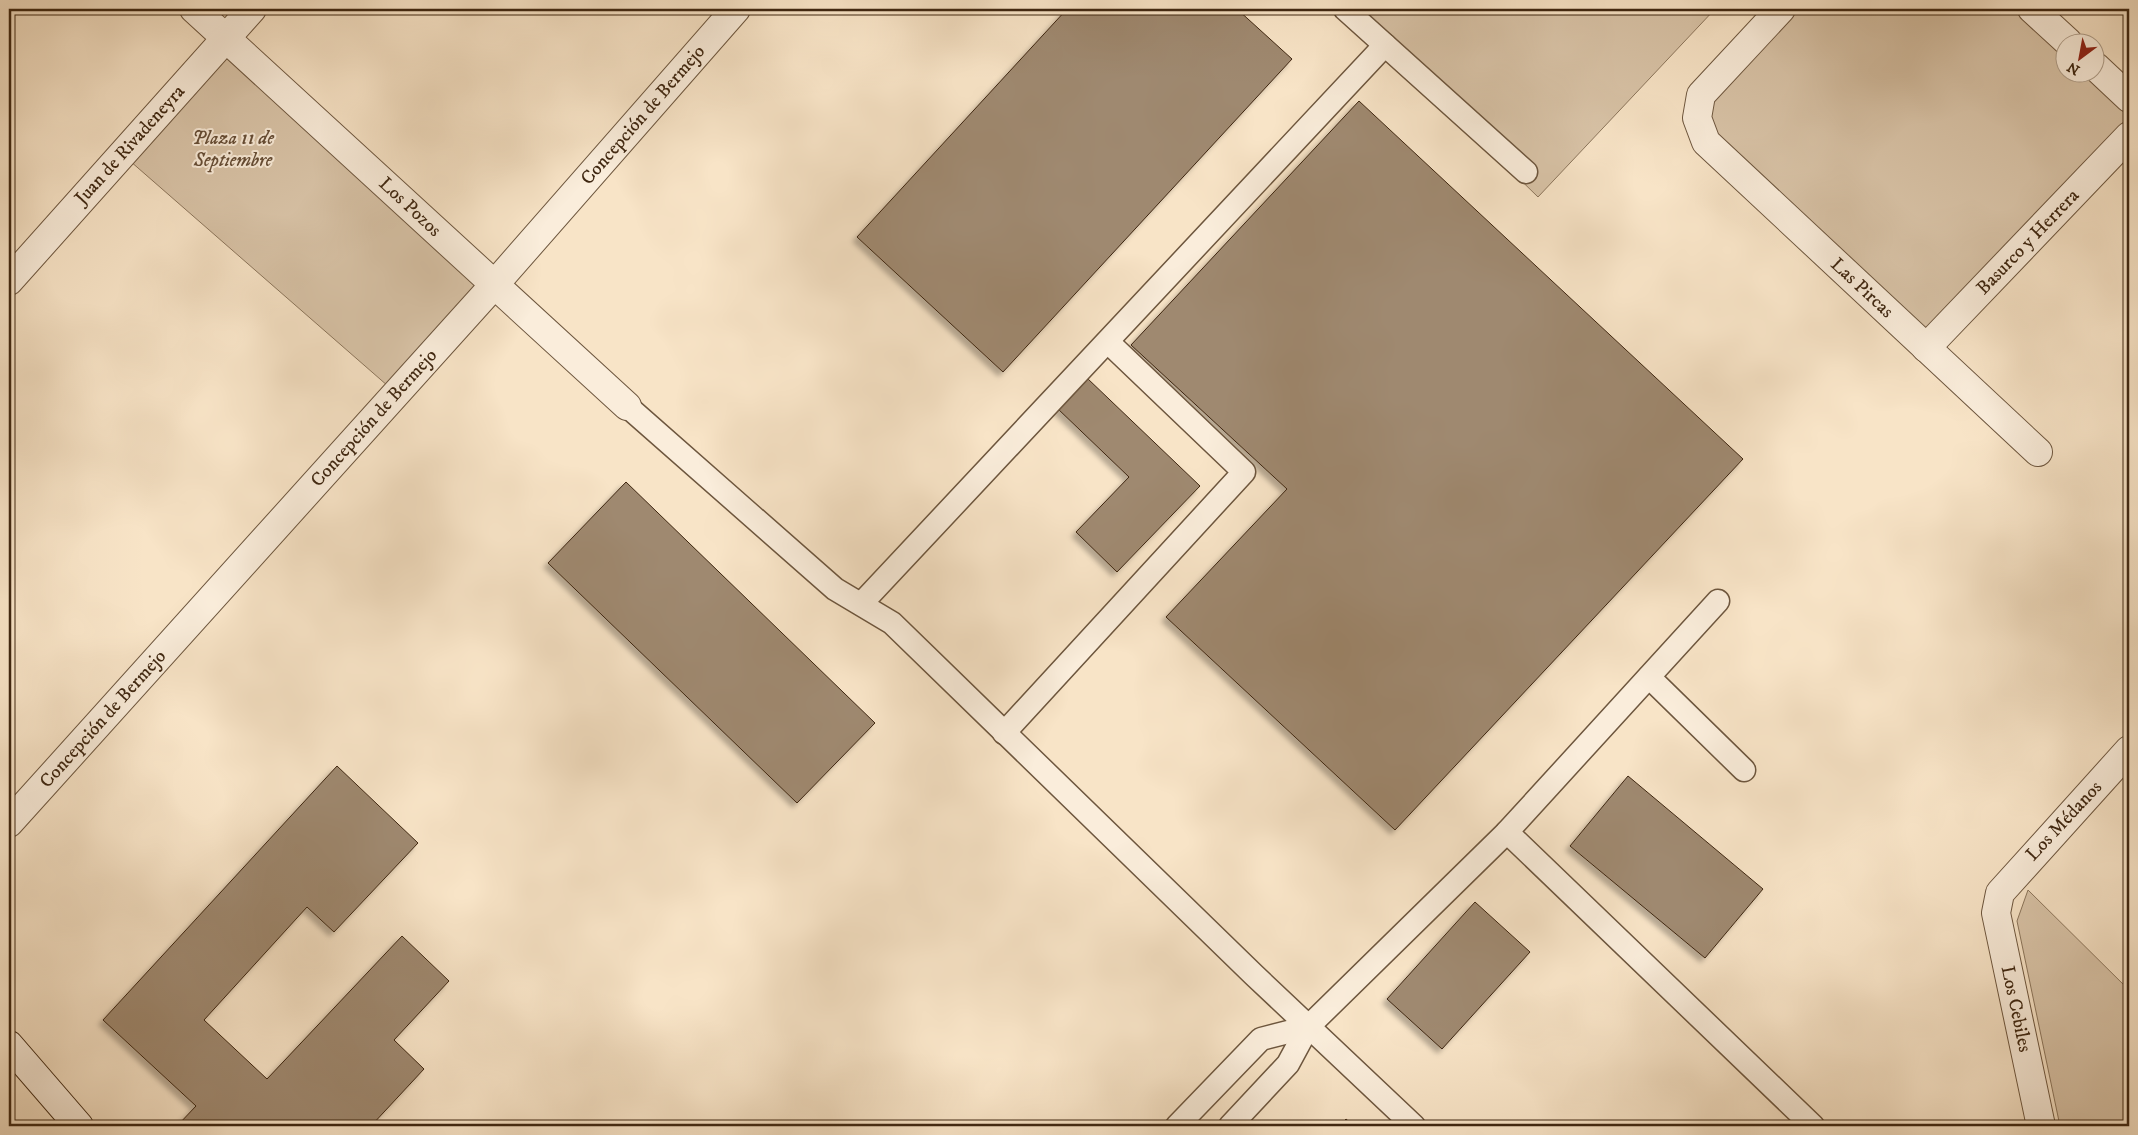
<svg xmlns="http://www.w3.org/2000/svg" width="2138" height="1135" viewBox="0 0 2138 1135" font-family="'IM FELL DW Pica',serif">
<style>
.green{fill:#d9c4a8;stroke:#8c765c}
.building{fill:#9f8970;stroke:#3f2711;filter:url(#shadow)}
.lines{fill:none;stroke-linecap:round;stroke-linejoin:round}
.lane-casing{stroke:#6d563e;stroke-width:25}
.street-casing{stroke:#6d563e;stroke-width:30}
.secondary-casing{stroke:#3f2711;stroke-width:30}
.lane{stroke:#faeddb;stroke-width:22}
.street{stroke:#faeddb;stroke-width:28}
.secondary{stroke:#faeddb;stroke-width:28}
.labels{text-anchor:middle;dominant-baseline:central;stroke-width:4;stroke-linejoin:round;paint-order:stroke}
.street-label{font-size:19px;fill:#3f2711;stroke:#faeddb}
.park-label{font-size:19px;font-style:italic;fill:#664e37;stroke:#faeddb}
</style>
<defs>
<filter id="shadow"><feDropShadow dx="-4.5" dy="4.5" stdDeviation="2.5" flood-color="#0004"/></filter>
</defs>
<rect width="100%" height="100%" fill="#f8e4c7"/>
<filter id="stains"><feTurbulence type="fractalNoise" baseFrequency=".004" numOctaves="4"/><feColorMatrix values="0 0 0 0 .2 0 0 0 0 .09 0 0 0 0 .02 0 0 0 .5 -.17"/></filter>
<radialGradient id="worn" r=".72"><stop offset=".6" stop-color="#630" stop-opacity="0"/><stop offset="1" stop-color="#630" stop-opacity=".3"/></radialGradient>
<g class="green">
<polygon points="1345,9 1715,9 1538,197"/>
<polygon points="1781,9 2032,9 2066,42 2066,72 2096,72 2129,98 2129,137 1930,350 1706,142 1701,95"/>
<polygon points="227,38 494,285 396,393 122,154"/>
<polygon points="2028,890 2129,990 2129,1126 2060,1126 2017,921"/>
</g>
<g class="building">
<polygon points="1067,9 1237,9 1292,59 1003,372 857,237"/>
<polygon points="1359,101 1743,459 1395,830 1166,617 1287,489 1131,345"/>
<polygon points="1087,378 1200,486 1117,572 1076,532 1129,477 1057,408"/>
<polygon points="626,482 875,723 797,803 548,563"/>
<polygon points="337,766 418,843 334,932 307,907 204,1020 267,1079 402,936 449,981 394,1040 424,1069 371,1126 177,1126 196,1106 103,1020"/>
<polygon points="1628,776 1763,889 1705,958 1570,846"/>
<polygon points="1475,902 1530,952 1442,1049 1387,999"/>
<polygon points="1346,1119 1354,1126 1339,1126"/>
</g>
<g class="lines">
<defs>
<g id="lane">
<polyline points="1345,9 1526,172"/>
<polyline points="627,406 835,589 892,623 1254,975 1414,1126"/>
<polyline points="861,604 1385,45"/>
<polyline points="1649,677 1744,770"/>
<polyline points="1004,733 1244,472 1108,342"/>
<polyline points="1507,832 1718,601"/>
<polyline points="1177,1126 1261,1039 1308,1027"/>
<polyline points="1230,1126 1288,1064 1308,1027 1507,832 1813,1126"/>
</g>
<g id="street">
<polyline points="194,9 627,406"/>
<polyline points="1781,9 1701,95 1697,118 1706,142 2038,452"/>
<polyline points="2032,9 2068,42"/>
<polyline points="2096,67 2129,98"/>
<polyline points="9,281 252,9"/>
<polyline points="1926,348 2129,136"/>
<polyline points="9,823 494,285 736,9"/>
<polyline points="2041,1126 1996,913 2000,893 2129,750"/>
</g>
<polyline id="secondary" points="9,1045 79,1126"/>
</defs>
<use href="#lane" class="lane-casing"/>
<use href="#street" class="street-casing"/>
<use href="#secondary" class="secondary-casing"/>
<use href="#lane" class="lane"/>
<use href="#street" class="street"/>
<use href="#secondary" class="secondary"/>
</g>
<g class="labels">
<g class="street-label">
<text transform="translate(643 115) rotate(-49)">Concepción de Bermejo</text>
<text transform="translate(130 145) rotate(-48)">Juan de Rivadeneyra</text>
<text transform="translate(410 207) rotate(43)">Los Pozos</text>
<text transform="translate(2028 242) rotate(-46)">Basurco y Herrera</text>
<text transform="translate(1862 288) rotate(43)">Las Pircas</text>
<text transform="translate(374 418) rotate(-48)">Concepción de Bermejo</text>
<text transform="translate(103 719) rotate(-48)">Concepción de Bermejo</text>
<text transform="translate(2064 821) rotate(-47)">Los Médanos</text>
<text transform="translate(2016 1009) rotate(78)">Los Cebiles</text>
</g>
<g class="park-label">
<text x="233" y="138">Plaza 11 de<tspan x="233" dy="22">Septiembre</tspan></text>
</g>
</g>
<rect width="2138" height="1135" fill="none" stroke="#f8e4c7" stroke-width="30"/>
<rect x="10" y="10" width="2118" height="1115" fill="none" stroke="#3f2711" stroke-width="2.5"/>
<rect x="15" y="15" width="2108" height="1105" fill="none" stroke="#3f2711"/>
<g transform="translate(2080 58) rotate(212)"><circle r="24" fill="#faeddb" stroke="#af9e8a"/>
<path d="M0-4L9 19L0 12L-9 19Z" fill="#8f2418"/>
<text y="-8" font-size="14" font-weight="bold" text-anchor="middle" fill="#3f2711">N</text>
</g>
<rect width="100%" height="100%" filter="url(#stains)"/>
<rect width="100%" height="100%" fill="url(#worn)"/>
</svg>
